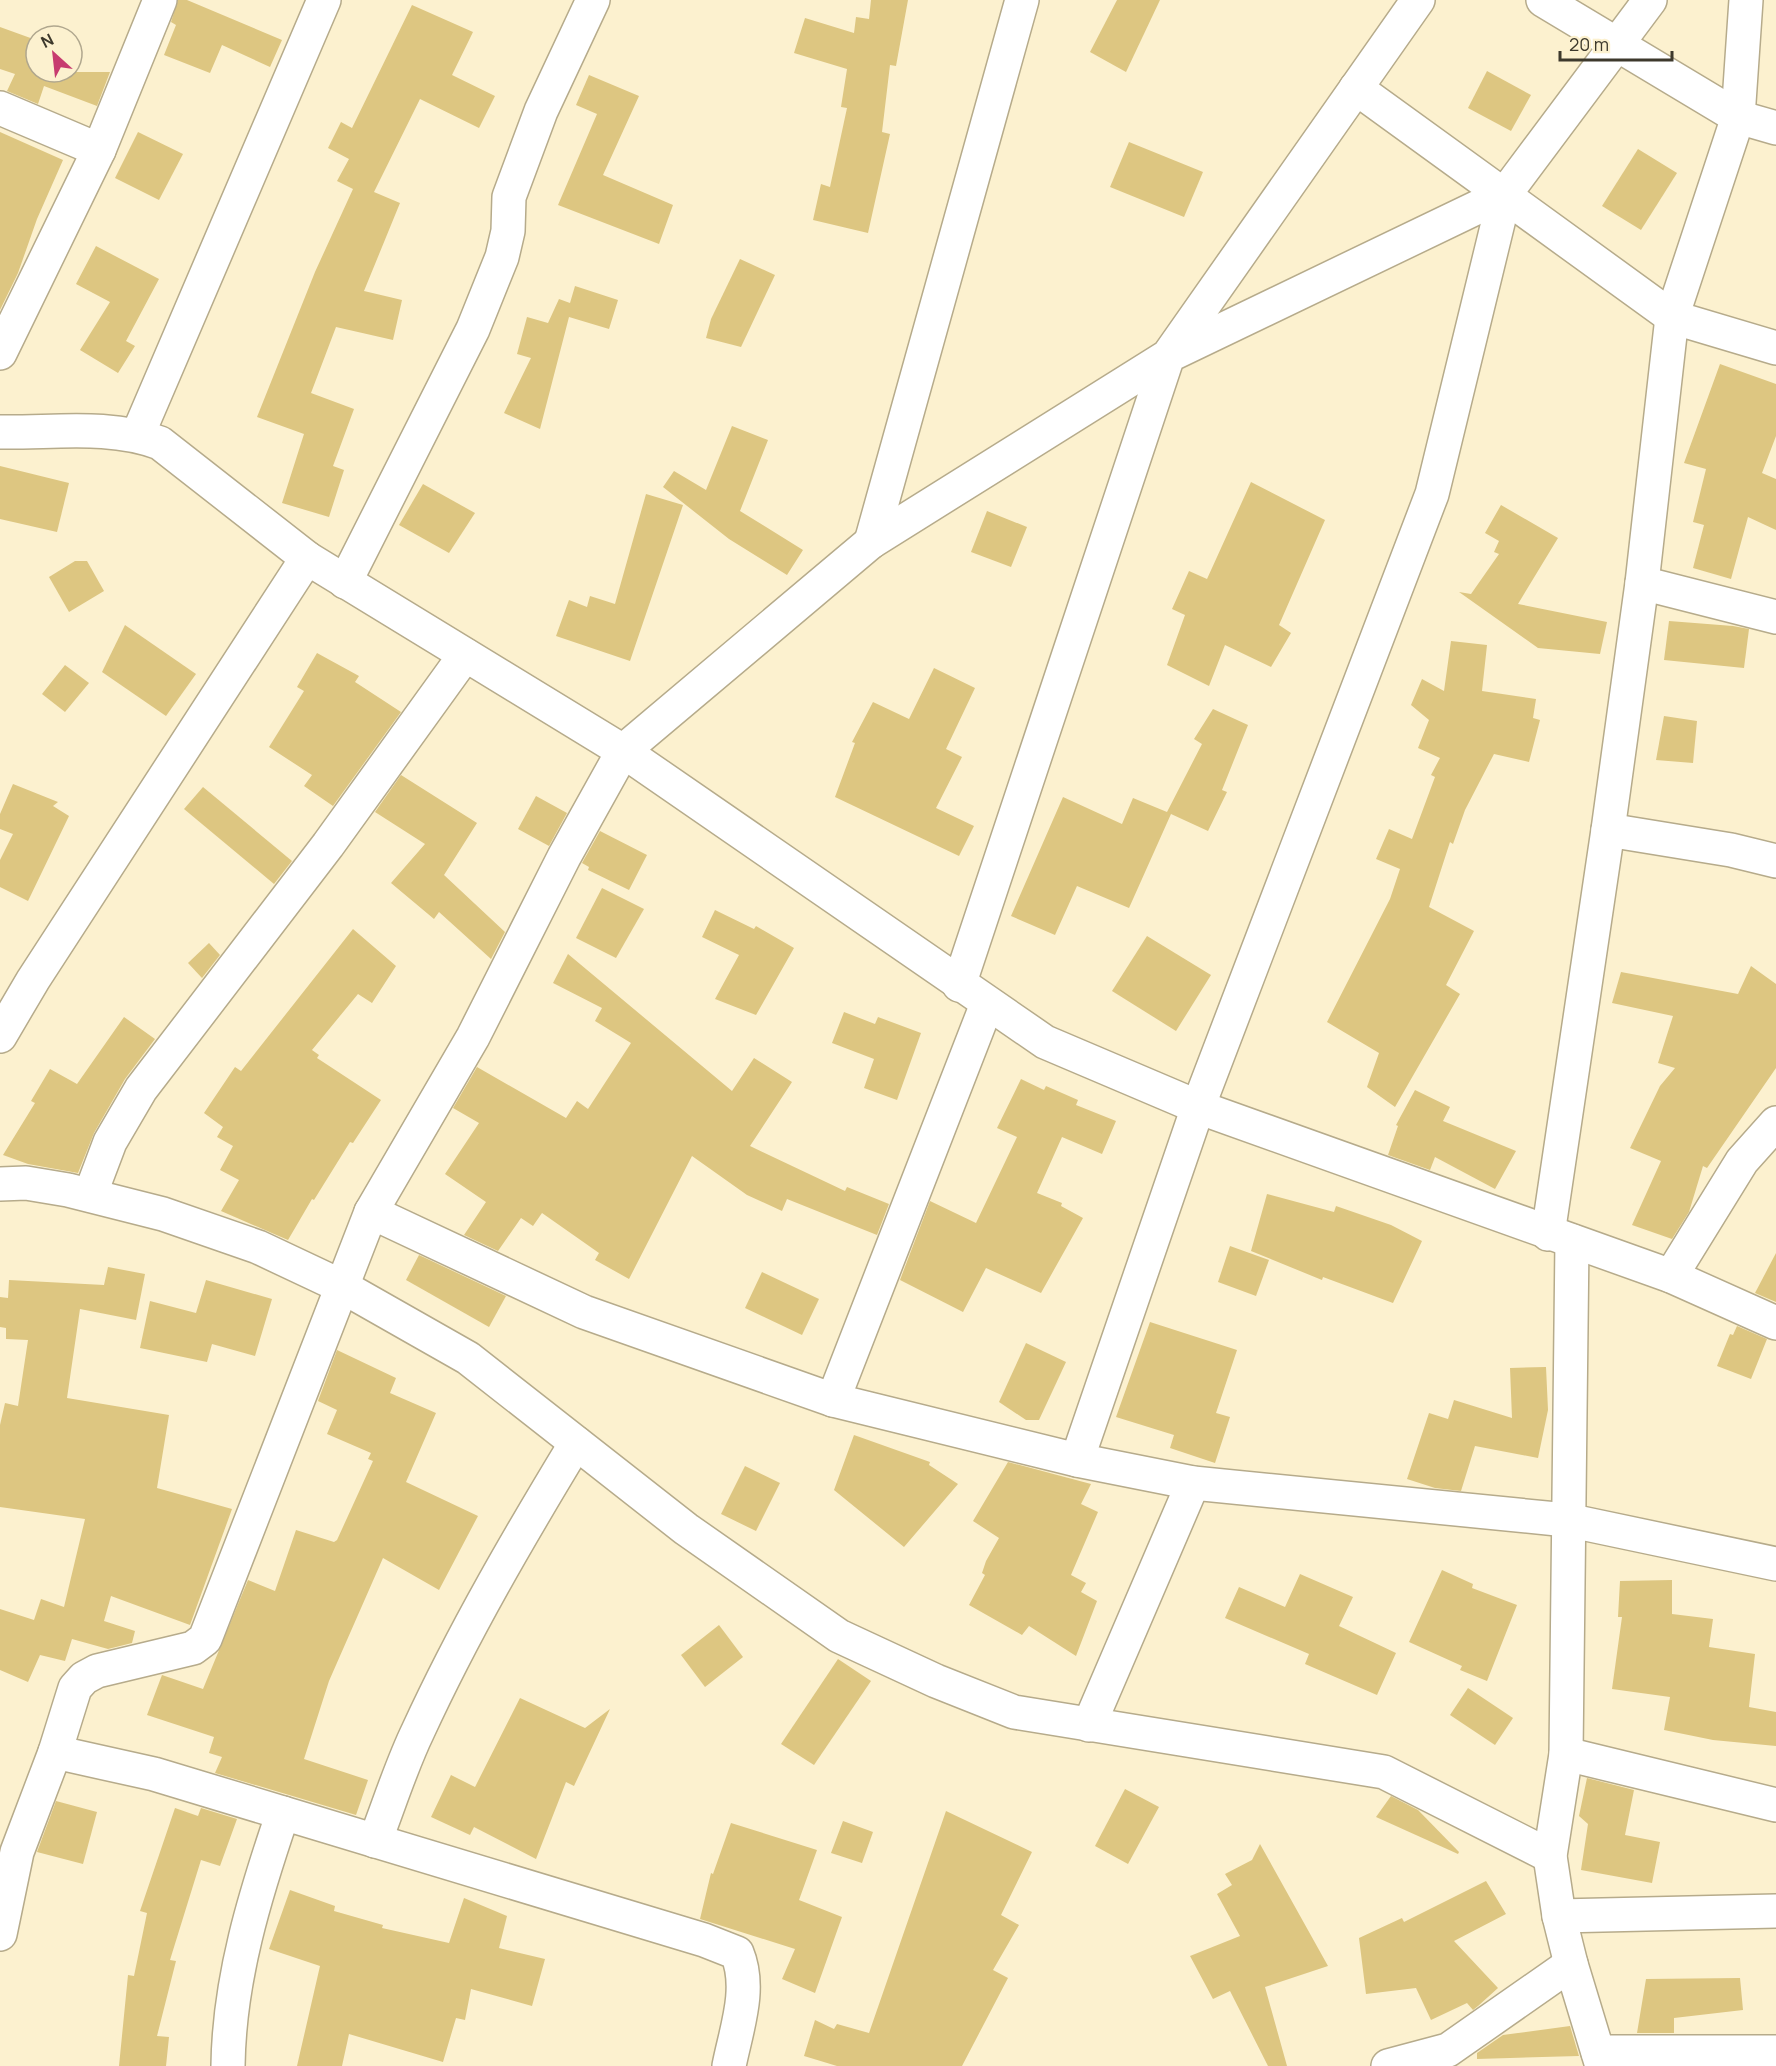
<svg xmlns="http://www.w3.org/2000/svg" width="1776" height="2066" viewBox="0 0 1776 2066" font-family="Manrope,sans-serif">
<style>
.building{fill:#ddc681}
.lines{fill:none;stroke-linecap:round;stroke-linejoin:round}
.street-casing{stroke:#b6ab8b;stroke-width:36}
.street{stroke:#fff;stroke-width:33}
</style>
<rect width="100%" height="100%" fill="#fcf1cf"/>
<g class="building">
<polygon points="178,0 187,0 282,40 270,67 222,45 210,73 164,55 176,25 171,22"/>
<polygon points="871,0 908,0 896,66 890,65 882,132 890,134 868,233 813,220 821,184 830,187 847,108 841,107 847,69 794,53 805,18 854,33 856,17 869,19"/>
<polygon points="1117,0 1160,0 1126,72 1090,52"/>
<polygon points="412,5 473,32 452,75 495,96 479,128 420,99 374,192 400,203 364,291 402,300 393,340 336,327 311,393 354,409 333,466 344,470 329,517 282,503 304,434 257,417 315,272 353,189 337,181 349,159 328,148 341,122 352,128"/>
<polygon points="0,27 36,40 36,72 110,72 97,106 44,86 38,104 7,91 15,74 0,69"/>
<polygon points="1487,71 1531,95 1511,131 1468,108"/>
<polygon points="589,75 639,96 603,175 673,205 659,244 558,205 597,114 576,105"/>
<polygon points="0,132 63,160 37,219 18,273 0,310"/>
<polygon points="138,132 183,154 159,200 115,178"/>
<polygon points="1129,142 1203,172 1184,217 1110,187"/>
<polygon points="1638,149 1677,173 1641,230 1602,206"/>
<polygon points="96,246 159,279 126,341 135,346 118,373 80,350 110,302 76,284"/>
<polygon points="740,259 775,275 741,347 706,338 711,319"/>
<polygon points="575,286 618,300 609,329 569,317 540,429 504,413 531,358 517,354 527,317 548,323 559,299 570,303"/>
<polygon points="1720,364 1776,384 1776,436 1762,473 1776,479 1776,530 1748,517 1731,579 1693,568 1704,525 1693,522 1706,469 1684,463"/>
<polygon points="732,426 768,440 740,511 803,550 787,575 729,539 663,487 674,471 706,490"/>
<polygon points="0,466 69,483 57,532 0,519"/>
<polygon points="1251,482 1325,520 1279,625 1291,633 1271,667 1225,645 1209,686 1167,665 1185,615 1172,609 1189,571 1207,579"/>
<polygon points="423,484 475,513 449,553 399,525"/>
<polygon points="646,494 683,505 630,661 556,636 569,600 587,607 590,596 615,604"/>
<polygon points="1501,505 1558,538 1518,604 1607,622 1600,654 1538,648 1459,592 1471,594 1499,554 1494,552 1499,541 1485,533"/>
<polygon points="987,511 1027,527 1011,567 971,552"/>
<polygon points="75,561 87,561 104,591 69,612 49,577"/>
<polygon points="1669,621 1733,626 1749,629 1744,668 1664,660"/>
<polygon points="125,625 196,674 166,716 102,672"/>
<polygon points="1451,641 1487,645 1482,691 1536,699 1533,718 1540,720 1529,762 1494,754 1465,810 1453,844 1450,842 1429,907 1474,931 1446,985 1460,994 1395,1107 1367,1087 1379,1053 1327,1022 1390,899 1400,869 1376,859 1389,829 1412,839 1435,777 1431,775 1440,758 1418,748 1429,720 1411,705 1422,679 1444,691"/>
<polygon points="317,653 359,676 355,682 401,712 333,806 304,786 312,775 269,747 304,691 297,687"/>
<polygon points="65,665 89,683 65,712 42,694"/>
<polygon points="934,668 975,688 946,749 962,757 936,808 974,826 959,856 835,797 855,743 852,742 873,702 909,719"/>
<polygon points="1213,709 1248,725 1222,790 1227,792 1208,831 1171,814 1129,908 1077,886 1055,935 1011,916 1063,797 1122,824 1133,798 1167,812 1202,744 1194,739"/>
<polygon points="1664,716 1697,721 1693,763 1656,760"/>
<polygon points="401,775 477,823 444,875 505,932 491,959 439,912 434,919 391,883 425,844 375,812"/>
<polygon points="13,784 58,802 53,806 69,816 28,901 0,887 0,860 13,834 0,829 0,814"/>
<polygon points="203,787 292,861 274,884 184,809"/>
<polygon points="536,796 567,813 549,846 518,829"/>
<polygon points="600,831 647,855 629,890 588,870 589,867 582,863"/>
<polygon points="602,888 644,909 616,958 576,938"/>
<polygon points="715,910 754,929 756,926 794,948 756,1015 715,999 739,955 702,937"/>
<polygon points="353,929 396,966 372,1003 358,994 312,1050 319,1055 317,1058 381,1100 353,1143 350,1142 314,1200 312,1199 288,1240 221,1211 239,1180 220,1170 233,1146 217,1137 223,1127 204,1113 235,1067 241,1071"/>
<polygon points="1147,936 1211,975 1176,1031 1112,991"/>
<polygon points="209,943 220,955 202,978 188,963"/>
<polygon points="568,954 732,1091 754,1058 792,1082 750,1146 845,1191 847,1187 889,1204 877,1235 787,1199 782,1211 747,1195 692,1156 629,1279 595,1260 599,1253 542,1213 533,1226 521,1218 498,1251 464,1235 486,1202 445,1174 479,1123 453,1108 477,1067 566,1118 577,1101 588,1109 631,1043 595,1021 602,1008 553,983"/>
<polygon points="1751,966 1776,984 1776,1068 1707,1168 1703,1166 1689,1212 1672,1239 1632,1225 1661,1161 1630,1148 1660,1086 1675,1068 1658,1063 1673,1016 1612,1003 1621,972 1738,994"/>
<polygon points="844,1012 875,1024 878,1017 921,1033 897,1100 864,1088 874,1059 832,1043"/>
<polygon points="124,1017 155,1039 125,1079 94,1133 78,1173 28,1164 3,1155 35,1103 31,1101 50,1069 77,1084"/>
<polygon points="1021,1079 1044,1090 1046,1086 1078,1100 1076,1105 1116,1121 1102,1154 1062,1137 1037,1193 1062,1203 1061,1206 1083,1218 1041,1293 986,1268 963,1312 900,1280 930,1201 976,1223 1017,1137 997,1128"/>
<polygon points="1415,1090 1450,1107 1443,1121 1516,1151 1495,1189 1435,1157 1430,1170 1388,1155 1398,1126 1396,1125"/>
<polygon points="1267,1194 1334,1212 1336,1206 1391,1225 1422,1241 1393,1303 1323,1277 1322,1280 1251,1251"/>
<polygon points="1230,1246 1269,1260 1256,1296 1218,1282"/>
<polygon points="1776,1253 1776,1302 1755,1293"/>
<polygon points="419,1255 506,1296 489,1327 406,1280"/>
<polygon points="108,1267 145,1274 136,1320 80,1309 67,1398 169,1415 157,1488 232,1509 190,1625 111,1596 104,1621 135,1631 132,1643 108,1649 72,1639 65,1661 40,1655 28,1682 0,1670 0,1609 34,1620 41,1599 64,1607 85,1519 0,1507 0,1425 5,1403 18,1406 28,1340 6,1339 6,1328 0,1327 0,1297 8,1298 9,1280 104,1285"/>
<polygon points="762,1272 819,1299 802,1335 745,1308"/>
<polygon points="206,1280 272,1299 255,1356 212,1344 207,1362 140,1348 150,1301 196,1313"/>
<polygon points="1150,1322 1237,1350 1216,1413 1230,1417 1215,1463 1170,1448 1174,1435 1116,1417"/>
<polygon points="1737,1326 1767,1339 1751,1379 1717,1366 1730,1334 1733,1335"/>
<polygon points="1026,1343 1066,1362 1039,1420 1026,1420 999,1402"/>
<polygon points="337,1350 396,1378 390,1393 436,1413 406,1482 478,1516 439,1590 383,1558 329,1681 304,1759 368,1780 356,1815 215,1773 222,1757 209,1753 214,1737 147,1715 162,1675 203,1689 248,1580 275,1591 296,1530 334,1542 337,1540 373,1461 368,1459 371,1453 327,1434 337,1410 318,1401"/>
<polygon points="1546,1367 1548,1410 1538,1458 1475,1446 1461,1491 1435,1488 1407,1479 1429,1413 1448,1419 1454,1400 1512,1418 1510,1368"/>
<polygon points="854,1435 930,1462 929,1465 958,1484 904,1547 834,1490"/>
<polygon points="1008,1462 1091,1484 1081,1504 1098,1512 1071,1575 1086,1583 1081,1592 1097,1601 1076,1656 1029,1626 1022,1635 969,1605 985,1575 982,1573 986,1561 999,1538 973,1521"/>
<polygon points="745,1466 780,1483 756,1531 721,1514"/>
<polygon points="1442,1570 1473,1584 1472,1588 1517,1605 1487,1681 1460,1670 1462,1666 1409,1642"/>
<polygon points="1300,1574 1353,1597 1339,1626 1396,1653 1377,1695 1305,1664 1309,1654 1225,1618 1239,1587 1285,1607"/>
<polygon points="1672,1580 1672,1614 1713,1619 1709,1647 1755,1654 1749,1707 1776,1712 1776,1746 1713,1740 1664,1730 1670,1697 1612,1689 1622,1617 1618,1617 1620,1581"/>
<polygon points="719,1625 743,1657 705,1687 681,1655"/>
<polygon points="838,1659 871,1681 814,1765 781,1744"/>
<polygon points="1468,1688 1513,1718 1495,1745 1450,1715"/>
<polygon points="520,1698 585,1728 610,1709 574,1786 566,1782 536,1859 474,1827 470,1835 431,1817 451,1775 475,1787"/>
<polygon points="1587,1778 1634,1790 1625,1835 1660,1842 1652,1883 1581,1870 1588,1824 1579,1816"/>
<polygon points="1125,1789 1159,1807 1128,1864 1095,1846"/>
<polygon points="1391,1796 1418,1810 1459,1852 1458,1854 1376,1817"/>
<polygon points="56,1801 97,1812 83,1864 37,1852"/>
<polygon points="175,1808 198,1816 201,1808 237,1819 220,1866 201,1860 170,1960 176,1961 157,2036 169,2037 166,2066 119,2066 128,1975 134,1976 147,1913 140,1911"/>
<polygon points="946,1811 1032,1852 1001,1915 1019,1925 993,1970 1008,1978 962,2066 837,2066 804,2056 815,2020 834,2029 837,2024 869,2033"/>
<polygon points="843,1821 873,1832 862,1863 831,1853"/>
<polygon points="731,1823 817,1850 799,1900 842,1917 815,1993 782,1979 795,1949 700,1919 711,1873 713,1874"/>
<polygon points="1260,1844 1328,1966 1265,1987 1287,2066 1268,2066 1230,1991 1213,1999 1190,1956 1240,1936 1217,1894 1232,1885 1225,1874 1252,1860"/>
<polygon points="1486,1881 1506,1914 1454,1941 1498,1988 1478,2006 1473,2010 1467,2003 1431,2020 1416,1988 1366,1994 1359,1938 1402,1918 1404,1922"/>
<polygon points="290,1890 335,1906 334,1911 383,1925 382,1928 449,1943 464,1898 507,1916 499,1948 545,1959 532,2006 471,1989 465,2020 456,2018 443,2062 349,2034 342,2066 297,2066 320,1966 269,1949"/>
<polygon points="1740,1978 1743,2010 1674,2018 1674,2033 1637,2033 1646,1979"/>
<polygon points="1570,2026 1579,2056 1477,2059 1477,2053 1503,2035"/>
</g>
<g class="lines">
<defs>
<g id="street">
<polyline points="1418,0 1168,356 871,542 623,751 1045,1042 1198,1107 1671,1276 1776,1323"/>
<polyline points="1543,0 1738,117 1776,128"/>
<polyline points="1356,88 1672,317 1776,348"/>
<polyline points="0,108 99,150 160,0"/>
<polyline points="0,353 99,150"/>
<path d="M0,432C53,433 110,424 160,443L307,558L33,980L0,1036"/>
<polyline points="138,434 324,0"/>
<polyline points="871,542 1022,0"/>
<polyline points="345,582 473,329 502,257 508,231 509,197 541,111 593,0"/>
<polyline points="1642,583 1776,617"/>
<polyline points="1608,830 1731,850 1776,861"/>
<polyline points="959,985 1168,356 1505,194 1650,0"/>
<polyline points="0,1184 26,1183 68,1190 163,1214 258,1247 343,1287 468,1358 686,1529 839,1636 936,1681 1014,1712 1384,1772 1550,1856"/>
<polyline points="90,1195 110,1142 141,1089 328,845 465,655"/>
<polyline points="371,1212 584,1312 833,1400 1077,1460 1193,1483 1567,1520 1776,1564"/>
<polyline points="1548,1234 1608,830 1642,583 1672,317 1738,117 1746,0"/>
<polyline points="1572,1241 1566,1754 1550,1856 1559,1916 1571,1964 1602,2066"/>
<polyline points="1671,1276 1742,1161 1776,1123"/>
<polyline points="833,1400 987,1004"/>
<polyline points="1077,1460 1198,1107 1432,494 1505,194"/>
<polyline points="1089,1725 1193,1483"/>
<polyline points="55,1752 75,1688 84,1678 97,1671 193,1648 205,1639 371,1212 473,1037 564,857 623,751 307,558"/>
<polyline points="1566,1754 1776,1805"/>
<path d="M375,1841C389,1805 401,1766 418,1731C464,1631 519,1537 576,1443"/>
<polyline points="1559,1916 1776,1911"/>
<polyline points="0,1934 17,1852 55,1752 154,1774 283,1813"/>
<polyline points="1598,2052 1776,2052"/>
<path d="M228,2066C229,1979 255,1895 283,1813L704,1940L737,1953C752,1989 736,2030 729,2066"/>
<polyline points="1388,2066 1448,2050 1571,1964"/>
</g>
</defs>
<use href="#street" class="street-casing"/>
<use href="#street" class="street"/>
</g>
<g transform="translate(54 54) rotate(333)"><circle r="28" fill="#fcf1cf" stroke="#b0a78e" stroke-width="1.5"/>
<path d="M0-4.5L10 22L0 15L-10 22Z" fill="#c73b6f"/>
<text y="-9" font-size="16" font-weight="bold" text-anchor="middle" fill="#3d392c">N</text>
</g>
<path d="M1560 51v9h112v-9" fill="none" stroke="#3d392c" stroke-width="3"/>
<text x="1569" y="51" font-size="18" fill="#3d392c" stroke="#fcf1cf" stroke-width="4.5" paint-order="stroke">20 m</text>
</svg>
